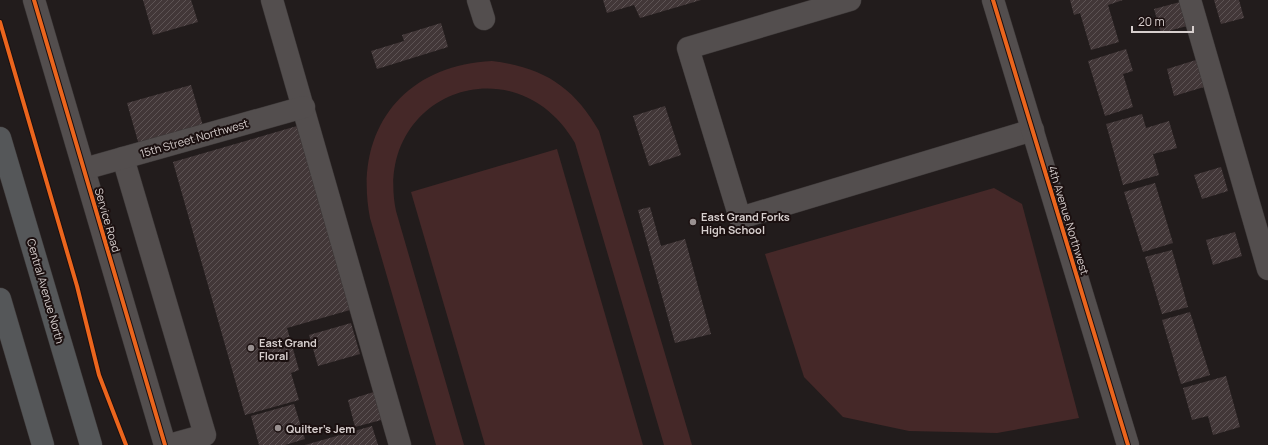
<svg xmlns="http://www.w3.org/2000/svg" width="1268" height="445" viewBox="0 0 1268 445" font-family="Manrope,sans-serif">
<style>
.park{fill:#452828}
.building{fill:url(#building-hatch)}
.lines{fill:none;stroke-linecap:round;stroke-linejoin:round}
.minor-casing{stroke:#3c3737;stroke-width:23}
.major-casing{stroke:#3c3737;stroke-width:23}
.minor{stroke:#534e4e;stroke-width:22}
.major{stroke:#555759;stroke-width:22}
.cycleway-casing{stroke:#1b1010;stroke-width:6}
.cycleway{stroke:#eb651d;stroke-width:4}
.poi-dot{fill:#989090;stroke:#1b1010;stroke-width:1.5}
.labels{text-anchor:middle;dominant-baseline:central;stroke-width:4;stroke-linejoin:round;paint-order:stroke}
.street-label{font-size:11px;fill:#d7cfce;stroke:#1b1010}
.poi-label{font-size:11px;font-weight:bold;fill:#d7cfce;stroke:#1b1010;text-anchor:start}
</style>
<defs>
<pattern id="building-hatch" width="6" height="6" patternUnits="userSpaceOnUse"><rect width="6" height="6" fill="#423738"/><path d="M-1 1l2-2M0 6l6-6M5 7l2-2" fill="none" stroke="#5d5354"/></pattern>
</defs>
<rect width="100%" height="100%" fill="#221c1c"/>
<g class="park">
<path d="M492,61C543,67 574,87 599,131L692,445H664L575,143C515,40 372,94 396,211L464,445H436L370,218C353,131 403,65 492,61Z"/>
<polygon points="557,149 643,445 485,445 411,192"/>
<polygon points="994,188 1022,204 1079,418 997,433 909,431 843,417 804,377 765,254"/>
</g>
<g class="building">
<polygon points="143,0 191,0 198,22 153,35"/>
<polygon points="603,0 701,0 640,18 634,5 607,13"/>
<polygon points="1070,0 1123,0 1108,5 1119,42 1091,50 1080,13 1074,15"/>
<polygon points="1214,0 1239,0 1244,18 1221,24"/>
<polygon points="1180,2 1187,26 1161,33 1154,9"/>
<polygon points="441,23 448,47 377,69 371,51 404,41 402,35"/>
<polygon points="1126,49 1133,71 1123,74 1133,107 1105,116 1088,61"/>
<polygon points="1196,60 1204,87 1174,96 1167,69"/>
<polygon points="191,85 203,126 139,145 127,103"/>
<polygon points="665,106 681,155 649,166 633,116"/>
<polygon points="1142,114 1146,128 1169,121 1177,148 1153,154 1159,175 1123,185 1106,124"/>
<polygon points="297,126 350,310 287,328 299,370 291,373 299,400 245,415 173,162"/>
<polygon points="1221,167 1228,191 1202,199 1194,175"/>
<polygon points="1155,183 1173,243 1143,252 1124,192"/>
<polygon points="650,207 661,246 685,239 711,334 675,343 638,210"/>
<polygon points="1235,232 1242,256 1213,265 1206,240"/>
<polygon points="1172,250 1188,307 1162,314 1145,257"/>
<polygon points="1190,312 1210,375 1181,384 1162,320"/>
<polygon points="351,323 360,354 318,366 309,335"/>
<polygon points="1226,376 1240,427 1213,435 1208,416 1192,420 1183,388"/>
<polygon points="377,391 385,419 355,427 348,400"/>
<polygon points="294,404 305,439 285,445 259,445 251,416"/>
<polygon points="372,426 378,445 305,445"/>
</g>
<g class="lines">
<defs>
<g id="minor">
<polyline points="34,0 165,445"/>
<polyline points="272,0 400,445"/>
<polyline points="478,0 484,19"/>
<polyline points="850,0 688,48 740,218 1033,130"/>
<polyline points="993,0 1128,445"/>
<polyline points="1190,0 1268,269"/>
<polyline points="123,158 205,435 169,445"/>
<polyline points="84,169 304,107"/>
</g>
<g id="major">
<polyline points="0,138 91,445"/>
<polyline points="0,299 43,445"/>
</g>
</defs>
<use href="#minor" class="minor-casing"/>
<use href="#major" class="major-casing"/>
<use href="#minor" class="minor"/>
<use href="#major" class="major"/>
<defs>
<g id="cycleway">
<polyline points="34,0 165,445"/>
<polyline points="993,0 1128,445"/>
<polyline points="0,22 77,286 99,375 126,445"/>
</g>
</defs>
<use href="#cycleway" class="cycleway-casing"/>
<use href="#cycleway" class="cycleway"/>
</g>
<g class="poi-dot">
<circle cx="693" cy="222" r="4"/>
<circle cx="251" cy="348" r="4"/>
<circle cx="278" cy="428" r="4"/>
</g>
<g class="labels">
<g class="street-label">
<text transform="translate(194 138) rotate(-16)">15th Street Northwest</text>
<text transform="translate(108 220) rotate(74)">Service Road</text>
<text transform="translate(1069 220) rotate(73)">4th Avenue Northwest</text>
<text transform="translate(46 291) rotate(74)">Central Avenue North</text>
</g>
<g class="poi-label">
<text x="701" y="216">East Grand Forks<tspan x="701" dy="13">High School</tspan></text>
<text x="259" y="342">East Grand<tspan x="259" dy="13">Floral</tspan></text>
<text x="286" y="428">Quilter's Jem</text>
</g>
</g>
<path d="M1132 26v6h61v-6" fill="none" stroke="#d7cfce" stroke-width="2"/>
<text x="1138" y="26" font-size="12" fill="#d7cfce" stroke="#1b1010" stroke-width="3" paint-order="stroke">20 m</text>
</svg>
